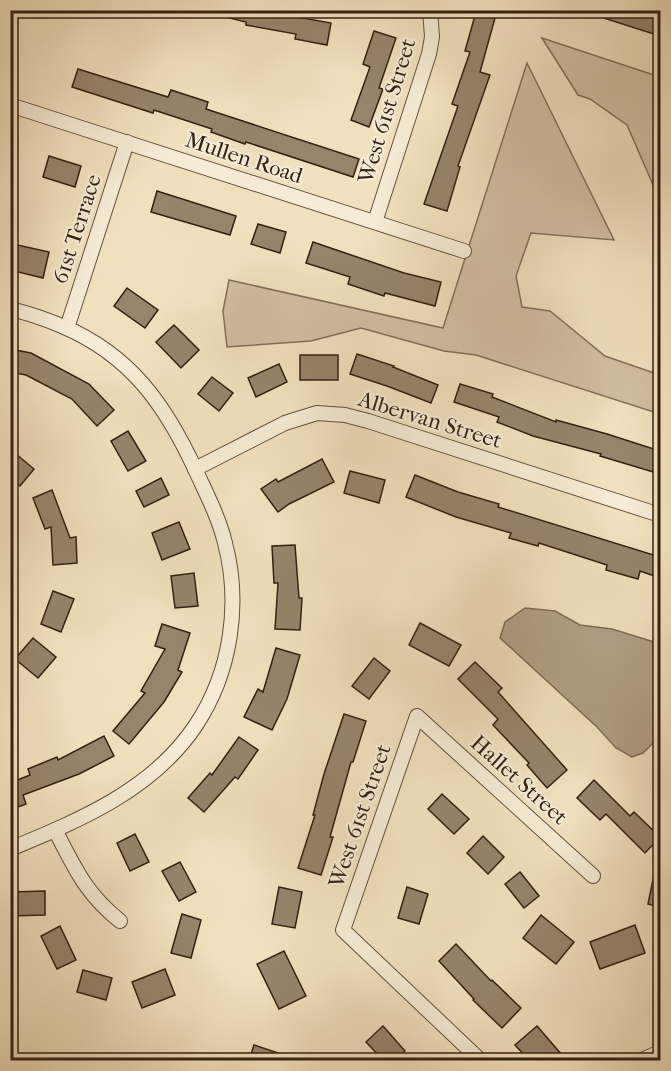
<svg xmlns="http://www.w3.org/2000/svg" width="671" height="1071" viewBox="0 0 671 1071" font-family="'IM FELL French Canon',serif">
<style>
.green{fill:#d1bfa1;stroke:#82705a;stroke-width:1.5}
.water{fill:#b09f84;stroke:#7e6c56;stroke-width:1.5}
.building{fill:#96846b;stroke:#332012;stroke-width:1.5}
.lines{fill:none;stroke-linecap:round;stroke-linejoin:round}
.minor-casing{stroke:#62503d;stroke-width:16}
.minor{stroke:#f6ebd5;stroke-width:14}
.labels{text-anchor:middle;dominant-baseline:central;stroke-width:4.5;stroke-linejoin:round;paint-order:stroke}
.street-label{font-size:22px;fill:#332012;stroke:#f6ebd5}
</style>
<rect width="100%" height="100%" fill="#f1e0be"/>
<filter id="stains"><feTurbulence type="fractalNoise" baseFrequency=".00333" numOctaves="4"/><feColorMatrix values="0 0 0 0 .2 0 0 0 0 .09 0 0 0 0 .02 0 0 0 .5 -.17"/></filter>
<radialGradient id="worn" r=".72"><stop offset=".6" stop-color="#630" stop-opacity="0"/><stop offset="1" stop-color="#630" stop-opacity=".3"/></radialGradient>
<g class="green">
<polygon points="542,38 660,77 660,201 627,125 590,99 578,95"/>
<polygon points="527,63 614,240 531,233 516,276 522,307 550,311 605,356 660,375 660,414 476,355 444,351 361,328 311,341 227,347 223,311 229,280 443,328"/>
</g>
<polygon class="water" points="525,608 555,611 580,625 612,629 654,642 660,647 660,736 643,753 632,757 616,748 597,727 500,638 505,622"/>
<g class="building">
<polygon points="217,10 287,10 286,15 331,23 327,45 295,39 296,34 246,25 246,22 217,15"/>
<polygon points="589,10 640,10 660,17 660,36 588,13"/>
<polygon points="476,12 495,18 480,72 490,75 458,166 460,167 447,211 424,204 458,106 452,104 470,52 465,51"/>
<polygon points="374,31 396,38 379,88 383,89 369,127 351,120 370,67 363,64"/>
<polygon points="78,69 168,97 171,90 208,102 206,109 359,159 353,177 246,142 245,144 211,132 212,129 154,110 153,113 72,87"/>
<polygon points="49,156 81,166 75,187 43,177"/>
<polygon points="157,191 236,216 230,235 151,212"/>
<polygon points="258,224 286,232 280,253 251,244"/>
<polygon points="313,242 404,273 441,282 435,306 385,293 384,296 348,284 350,277 306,263"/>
<polygon points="13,244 49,252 43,278 10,270 10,256"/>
<polygon points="127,288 158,310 145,328 114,306"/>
<polygon points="174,325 199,350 181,368 156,342"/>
<polygon points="10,349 31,353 89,384 114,410 97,426 72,399 26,375 10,372"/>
<polygon points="357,354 394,366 393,367 438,385 431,403 387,386 350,374"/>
<rect x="300" y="355" width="38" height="25"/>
<polygon points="279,364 287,382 256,397 248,378"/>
<polygon points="212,377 233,393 219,411 198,394"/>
<polygon points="460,384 493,394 492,397 556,422 556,420 607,434 660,451 660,474 600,456 601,454 533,436 497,422 499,417 454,402"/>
<polygon points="128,431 146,461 128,471 111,441"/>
<polygon points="10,449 34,469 20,486 10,479"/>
<polygon points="322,459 334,482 289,504 278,512 261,489 276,479 278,482"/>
<polygon points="350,471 385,480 379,503 344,493"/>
<polygon points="415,475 458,492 499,504 498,507 660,557 660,578 640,571 638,579 606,570 607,565 539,543 538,546 509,538 511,533 456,517 406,497"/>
<polygon points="161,478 169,495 144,507 136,491"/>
<polygon points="52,490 70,538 76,537 77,563 53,565 51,527 45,529 33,498"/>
<polygon points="179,522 190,549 162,560 152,533"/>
<polygon points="295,545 299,598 302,598 300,630 275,629 278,583 274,583 272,546"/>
<polygon points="194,573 198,606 175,608 171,576"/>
<polygon points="53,591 74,599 61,632 41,624"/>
<polygon points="420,623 461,645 449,666 409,645"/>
<polygon points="162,624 190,633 178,670 182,672 164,702 129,744 113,731 145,693 141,691 165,649 155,646"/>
<polygon points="33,638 56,657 38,678 15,659"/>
<polygon points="276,648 300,655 287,699 272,730 244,717 258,689 263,692"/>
<polygon points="374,658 390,671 369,699 352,686"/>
<polygon points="475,662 502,688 498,692 567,770 547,788 527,765 529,763 493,725 498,719 458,679"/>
<polygon points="344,714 366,721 353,762 351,762 330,837 333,837 321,875 298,868 315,815 313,815 324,774"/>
<polygon points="104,736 114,756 79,774 23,795 26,804 10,810 10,783 30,775 28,769 57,757 58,760"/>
<polygon points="239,737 258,750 238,779 235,777 204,812 188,798 210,773 212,775"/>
<polygon points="594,780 630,816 634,812 660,837 645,853 606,814 600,820 577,798"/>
<polygon points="442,794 469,819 454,834 428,809"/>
<polygon points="135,834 149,862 130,871 117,843"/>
<polygon points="483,836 504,857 488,874 467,853"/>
<polygon points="180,862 196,892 179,901 162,871"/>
<polygon points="655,870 660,871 660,907 648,904"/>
<polygon points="520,872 539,896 524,908 505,884"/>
<polygon points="279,887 302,892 295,928 272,924"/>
<polygon points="407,887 428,894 419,924 398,918"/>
<polygon points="45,891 45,915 10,916 10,892"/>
<polygon points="182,914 201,920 191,958 171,953"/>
<polygon points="541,915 574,942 556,964 523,938"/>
<polygon points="635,925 645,953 600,969 590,942"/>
<polygon points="60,926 76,960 57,969 41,936"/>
<polygon points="456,944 491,981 492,980 521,1008 502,1028 473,1000 474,999 439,961"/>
<polygon points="284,951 306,996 279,1009 257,964"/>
<polygon points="165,969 175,995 142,1008 132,982"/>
<polygon points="83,970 112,978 106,1000 77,992"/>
<polygon points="383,1026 405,1051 395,1060 383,1060 366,1042"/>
<polygon points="537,1026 562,1055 556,1060 529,1060 515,1045"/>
<polygon points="254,1045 293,1058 293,1060 249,1060"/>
</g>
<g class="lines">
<defs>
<g id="minor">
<polyline points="10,105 464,251"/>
<polyline points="375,222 429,54 432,37 430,10"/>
<path d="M10,309C29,313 45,319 62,326C131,355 166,406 196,471C207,495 219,518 225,543C241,604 231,672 196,725C153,790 80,820 10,849"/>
<polyline points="67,328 127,142"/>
<polyline points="195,469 285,423 317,413 345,415 368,421 660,515"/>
<path d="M55,830C75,868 85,893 120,921"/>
<polyline points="480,1060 343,930 417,716 593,876"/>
<polyline points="642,1060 660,1052"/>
</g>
</defs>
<use href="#minor" class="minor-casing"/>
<use href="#minor" class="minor"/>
</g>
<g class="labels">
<g class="street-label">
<text transform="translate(387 111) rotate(-73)">West 61st Street</text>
<text transform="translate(244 158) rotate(18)">Mullen Road</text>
<text transform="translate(77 229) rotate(-72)">61st Terrace</text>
<text transform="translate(430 420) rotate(17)">Albervan Street</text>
<text transform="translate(519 780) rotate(42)">Hallet Street</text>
<text transform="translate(360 816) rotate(-71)">West 61st Street</text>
</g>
</g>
<rect width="671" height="1071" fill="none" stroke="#f1e0be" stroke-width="36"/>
<rect x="12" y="12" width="647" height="1047" fill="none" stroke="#332012" stroke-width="3"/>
<rect x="18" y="18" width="635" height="1035" fill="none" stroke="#332012" stroke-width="1.5"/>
<rect width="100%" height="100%" filter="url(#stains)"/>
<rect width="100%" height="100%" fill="url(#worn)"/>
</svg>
